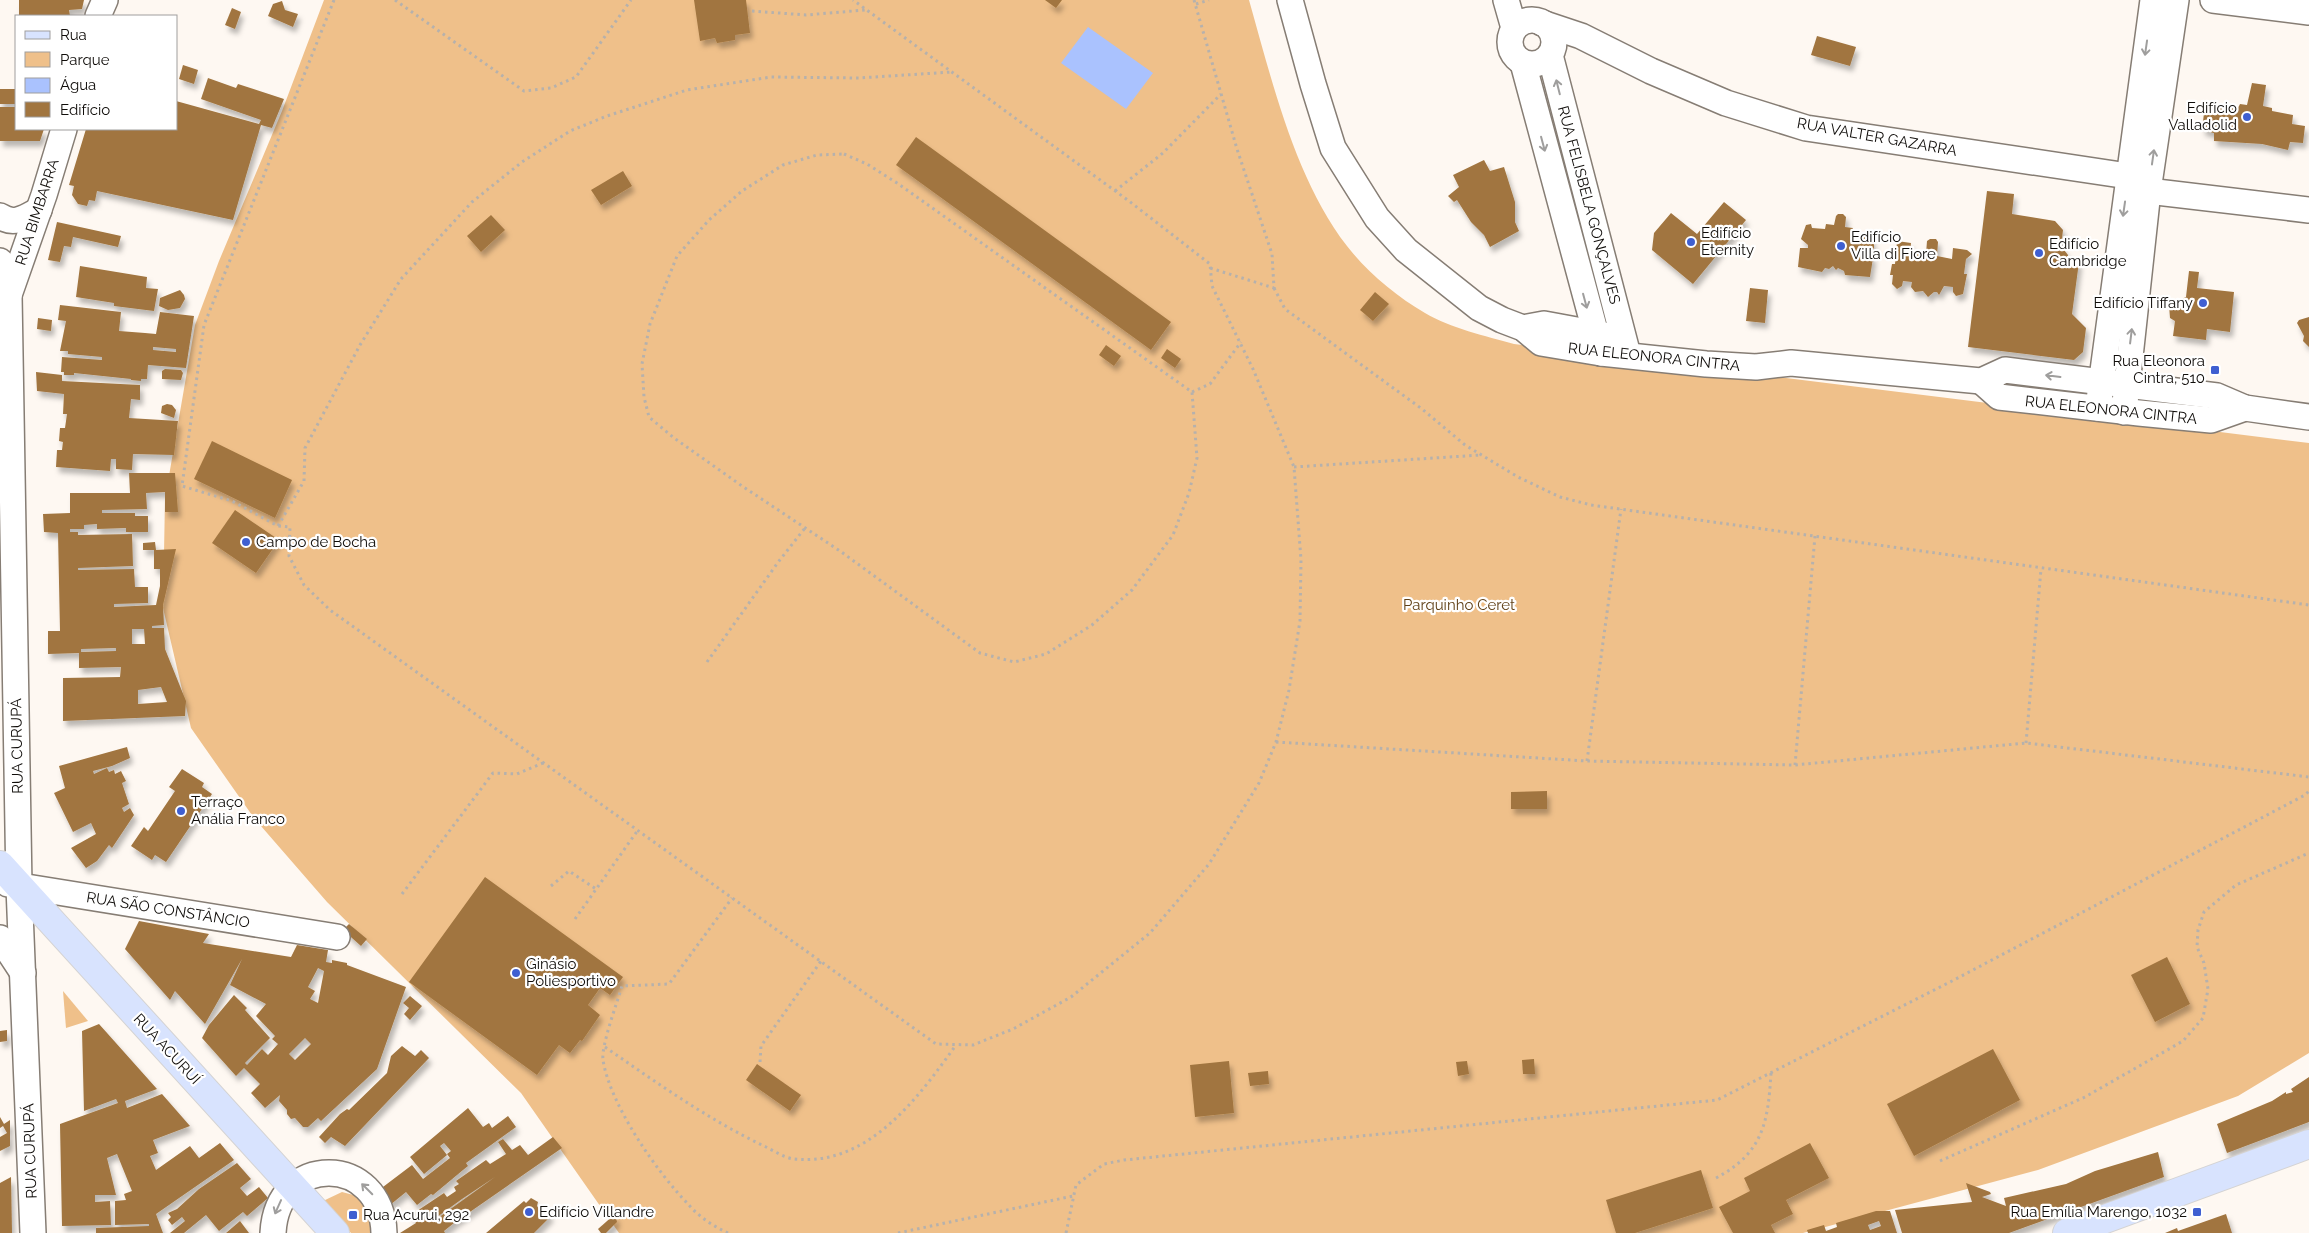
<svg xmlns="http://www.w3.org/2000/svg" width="2309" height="1233" viewBox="0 0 2309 1233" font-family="Raleway,sans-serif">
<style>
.green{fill:#efc08a}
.water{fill:#aac2fe}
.building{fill:#a1753f;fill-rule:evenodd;filter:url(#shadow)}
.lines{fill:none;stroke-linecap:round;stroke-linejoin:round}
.minor-casing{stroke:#867d74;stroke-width:28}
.major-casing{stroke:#d4d3d3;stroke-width:30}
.path{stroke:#b6b1ac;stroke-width:3;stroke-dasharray:2.5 4;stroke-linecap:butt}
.minor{stroke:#fff;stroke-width:25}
.major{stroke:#d8e3fe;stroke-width:28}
.oneway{stroke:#9f9e9d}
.poi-dot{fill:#3f5fd1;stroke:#fff;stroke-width:2}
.labels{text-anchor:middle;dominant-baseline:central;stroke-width:4.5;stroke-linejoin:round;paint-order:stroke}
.poi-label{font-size:15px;fill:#100d0a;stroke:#fff;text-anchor:start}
.street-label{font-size:15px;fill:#100d0a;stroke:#fff}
.park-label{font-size:15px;fill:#604016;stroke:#fff}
</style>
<defs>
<filter id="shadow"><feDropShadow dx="3" dy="5.5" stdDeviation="2.5" flood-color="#0004"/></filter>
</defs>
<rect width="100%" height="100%" fill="#fef8f2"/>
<g class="green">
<path d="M324,0H1249C1272,81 1295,179 1347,246C1368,273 1396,296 1425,313C1450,328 1486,336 1514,344L2309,443V1053L2238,1096L2038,1170L1803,1233H619L521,1093L327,902L254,818L191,728L163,608L165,499L195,325L219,261L282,111Z"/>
<polygon points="63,991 88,1021 66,1028"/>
<polygon points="342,1192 361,1197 374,1228 371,1233 351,1233 323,1201"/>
</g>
<polygon class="water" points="1088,27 1153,73 1126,109 1061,63"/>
<g class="building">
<polygon points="19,0 84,0 82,9 69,10 70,16 19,16"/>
<polygon points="694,0 746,0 750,33 735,35 735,40 717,43 715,38 700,41"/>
<polygon points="1045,0 1062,0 1056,8"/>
<polygon points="282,1 285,10 298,14 293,27 268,16 273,4"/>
<polygon points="232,8 241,12 235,29 225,25"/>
<polygon points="1817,36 1856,47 1850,66 1811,55"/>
<polygon points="183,65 198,70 194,84 179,79"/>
<polygon points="208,78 236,88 238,84 284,99 272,128 261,125 233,220 97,191 95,201 89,200 87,206 78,204 72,195 74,186 69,185 86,129 176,129 176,101 259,124 261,120 201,99"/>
<polygon points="2252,83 2266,85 2263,106 2272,108 2272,111 2293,115 2292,124 2305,126 2303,143 2290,142 2288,150 2262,144 2214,141 2214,133 2202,130 2204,113 2216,115 2219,106 2238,108 2240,104 2247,105"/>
<rect x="0" y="89" width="16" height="15"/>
<polygon points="0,107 16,107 16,129 44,129 40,141 0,141"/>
<polygon points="916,137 1171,322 1151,350 896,165"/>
<polygon points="1484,160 1490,171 1504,167 1515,202 1515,222 1519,231 1490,247 1484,235 1471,222 1457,200 1454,202 1448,196 1459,187 1453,175"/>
<polygon points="623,171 632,186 601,205 591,190"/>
<polygon points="1987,191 2014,194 2012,214 2055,221 2063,230 2061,246 2068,255 2068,258 2079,262 2072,314 2086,328 2083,352 2074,360 1968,347"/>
<polygon points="1724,202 1746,220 1693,284 1652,250 1654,233 1671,213 1697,234"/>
<polygon points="1838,214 1843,214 1846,217 1845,227 1853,228 1853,233 1864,234 1867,231 1872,233 1871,240 1874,244 1874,248 1869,252 1866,251 1865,254 1872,255 1873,258 1870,277 1845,275 1844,271 1838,268 1836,270 1833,266 1829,269 1825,268 1822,272 1798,267 1800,248 1808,248 1808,245 1801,239 1806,225 1811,224 1812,228 1825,229 1826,224 1834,225 1836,216"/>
<polygon points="491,215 505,230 481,252 467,236"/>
<polygon points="57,222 121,236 118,247 73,237 71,247 64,246 60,262 48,260"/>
<polygon points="1930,239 1936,239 1938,242 1937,256 1952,259 1953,248 1967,250 1972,254 1966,259 1964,274 1967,274 1963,294 1956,296 1953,292 1953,287 1944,286 1939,295 1937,292 1934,292 1928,297 1923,291 1915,292 1911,287 1912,282 1903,281 1902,286 1897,289 1892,284 1893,275 1890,275 1892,264 1895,264 1897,241 1911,243 1910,253 1926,254 1927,241"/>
<polygon points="80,266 147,277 146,288 158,289 154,311 114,306 114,303 76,297"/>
<polygon points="2189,271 2199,272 2197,288 2234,292 2230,332 2207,329 2206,340 2173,336 2175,321 2170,318 2169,305 2186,297"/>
<polygon points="1750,288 1768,290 1765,323 1746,321"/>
<polygon points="180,290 184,295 185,299 180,308 168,310 159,306 160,298"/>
<polygon points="1375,292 1389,304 1373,321 1360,310"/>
<path d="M60,305L121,312L119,331L145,333L156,334L160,312L194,316L186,368L148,365L147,379H141V381L131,380V379L74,373V375H64V372H61L62,357L102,360V357L68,354V351H60L66,321L58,320ZM153,347L176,349V352L153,350Z"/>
<polygon points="2309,317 2309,347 2303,341 2304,336 2297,323 2299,320"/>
<polygon points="38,318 52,320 51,331 37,329"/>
<polygon points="1106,345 1121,356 1114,366 1099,355"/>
<polygon points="1167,349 1181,359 1175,368 1161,358"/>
<polygon points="165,369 181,370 183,373 181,380 162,379 162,371"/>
<polygon points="36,372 62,375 62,381 140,385 140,400 131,399 129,418 178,421 174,455 133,454 132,470 116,469 116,459 111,459 110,471 56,467 57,450 62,450 63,442 59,441 60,428 65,428 67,414 63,414 64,394 37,391"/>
<polygon points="167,404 172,405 176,410 174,418 161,413 162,406"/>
<polygon points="212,441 292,480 275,518 194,479"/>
<path d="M129,473H175L178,512H165V492L146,493L147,509L102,510V513H135V516H148V532H126V528L97,529V524L84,525V529H70V532H78V535L132,534L133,566L78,568V570L134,569L135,587H148V603L114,604V607L156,605L160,586V569H154V550H143V543L155,542L156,550L176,549L163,605L164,625L152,626V628H164L165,649L186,701L185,716L63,721V678L120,677L121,667L79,668V653L48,654V631H60L58,533L44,532L43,514L70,513V493H130ZM132,629H144L145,644H132ZM116,648V651L81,652V649ZM161,687L167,702L138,704V690Z"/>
<polygon points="235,510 279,540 256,573 212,543"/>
<polygon points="127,747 130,758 112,766 93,771 94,774 107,768 109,772 114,770 115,774 121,771 126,781 122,783 129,804 122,808 124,812 130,808 134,815 112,848 109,845 97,861 86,868 71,848 96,834 91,823 73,832 54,793 65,788 59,766"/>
<polygon points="182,769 204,783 202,787 212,794 166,862 155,855 152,860 131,846 144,827 148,831 175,791 169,787"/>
<polygon points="1547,791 1547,809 1511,809 1511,792"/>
<polygon points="485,877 623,977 610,995 600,988 588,1005 600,1015 582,1041 580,1040 570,1053 559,1045 537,1075 409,982"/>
<path d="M139,921L209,934L203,943L291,957L297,945L328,950L326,962L332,963V960L347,963V965L406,987L377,1069L321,1121L318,1118L308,1127H303L295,1118L291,1119L287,1114V1110L279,1101L280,1095L265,1108L251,1093L260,1084L244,1068L236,1076L202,1038L209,1025L234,995L247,1008L245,1010L270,1038L245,1063L247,1065L262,1049L268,1055L278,1044L272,1039L275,1036L256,1016L266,1004L230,985L242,959L205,1024L175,991L170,1000L125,949ZM318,968L324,971L318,1003L310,999L315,991L308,987ZM305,1038L311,1044L295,1060L289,1054Z"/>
<polygon points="349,924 367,939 361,946 343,930"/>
<polygon points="2167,957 2190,1004 2155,1022 2131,975"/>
<polygon points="410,996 422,1006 410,1020 404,1014 409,1008 403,1003"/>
<polygon points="99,1024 157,1089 125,1101 127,1108 162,1094 190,1126 153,1140 158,1153 150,1156 156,1170 190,1146 199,1158 220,1143 234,1160 156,1214 163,1233 96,1233 96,1228 149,1226 149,1224 115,1225 115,1201 126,1200 124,1194 132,1191 117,1154 107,1158 116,1195 95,1195 95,1202 110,1201 111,1225 62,1226 60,1124 118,1103 116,1099 84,1111 82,1031"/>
<polygon points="7,1030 7,1041 0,1042 0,1031"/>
<polygon points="402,1046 415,1056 421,1050 429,1058 345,1146 331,1137 325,1143 319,1137 340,1114 347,1109 349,1110 387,1073 391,1056"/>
<polygon points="1993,1049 2020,1100 1914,1156 1887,1104"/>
<polygon points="1534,1059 1535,1074 1523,1074 1522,1060"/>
<polygon points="1229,1061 1234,1113 1195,1117 1190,1065"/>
<polygon points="1467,1061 1469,1074 1458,1076 1456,1062"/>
<polygon points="757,1064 801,1095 790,1111 746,1080"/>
<polygon points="1268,1071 1269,1084 1250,1086 1248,1073"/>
<polygon points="2309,1077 2309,1122 2227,1153 2217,1124 2272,1101 2286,1092 2286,1094 2293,1092 2291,1089"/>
<polygon points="468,1108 483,1127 489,1123 492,1128 508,1116 516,1127 466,1163 468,1166 463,1170 433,1195 431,1194 417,1205 406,1192 390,1205 379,1190 412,1165 423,1179 450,1158 447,1154 451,1151 444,1143 440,1146 447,1155 424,1174 410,1157"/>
<polygon points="0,1117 4,1124 10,1120 10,1146 0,1151 0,1137 7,1133 3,1126 0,1128"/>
<path d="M553,1137L562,1148L454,1223L444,1231L445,1233H400L416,1223L411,1215L444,1193L447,1197L456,1191L454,1187L459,1184L456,1181L486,1160L490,1164L506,1154L498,1142L503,1139L512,1150L520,1145L528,1155ZM495,1177L438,1218L437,1217L462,1199Z"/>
<polygon points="1810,1143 1829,1178 1786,1200 1793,1214 1771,1225 1775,1233 1733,1233 1719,1207 1750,1191 1744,1178"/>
<polygon points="2158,1152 2164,1177 2009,1233 1902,1233 1895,1210 1972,1202 1966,1183 1990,1192 1991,1194 1982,1197 2006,1206 2004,1198 2066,1184 2095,1171"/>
<polygon points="237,1163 251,1179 240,1188 247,1196 259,1187 268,1198 247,1216 243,1212 219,1231 206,1215 184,1233 170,1233 185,1221 182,1217 172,1225 168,1220 171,1217 168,1213 177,1209 199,1189"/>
<polygon points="1701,1170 1713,1208 1635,1233 1616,1233 1606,1200"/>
<polygon points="11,1177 12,1233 0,1233 0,1183"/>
<polygon points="531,1198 538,1202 537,1206 539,1209 544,1208 551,1216 534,1233 486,1233 524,1201 526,1203"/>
<path d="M1876,1211H1890L1897,1233H1808L1807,1230L1824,1225L1826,1231L1837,1227L1836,1223ZM1879,1221L1881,1226L1870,1230L1868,1225Z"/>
<polygon points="615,1214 617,1222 606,1233 601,1233 598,1229"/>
<polygon points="2226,1214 2232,1233 2165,1233 2177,1228 2178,1231"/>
<polygon points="240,1221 249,1233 226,1233"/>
</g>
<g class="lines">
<defs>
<g id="minor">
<polyline points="1290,0 1313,84 1333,148 1377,218 1406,250 1479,308 1502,320 1523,328 1541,343 1601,353 1706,364 1756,367 1791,363 1981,381 2005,370 2217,396 2245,408 2309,417"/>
<polyline points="1506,0 1514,28"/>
<polyline points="2213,0 2309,12"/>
<polyline points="98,16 105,0"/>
<circle cx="1532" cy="42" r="22"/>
<polyline points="1542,23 1581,36 1651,71 1726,103 1806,128 2128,176"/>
<polyline points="1550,55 1628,355"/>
<polyline points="1523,63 1601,353"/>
<polyline points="2148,191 2309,210"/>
<path d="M0,216C14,226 26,217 39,210"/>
<polyline points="0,261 9,295 19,887 33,1233"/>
<polyline points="9,295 44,195 64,129"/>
<polyline points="1523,328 1544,324 1609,336"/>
<polyline points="1981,381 1999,397 2139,413 2211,420 2245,408"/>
<polyline points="2098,408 2153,0"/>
<polyline points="2124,412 2148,191 2176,0"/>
<polyline points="8,884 337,937"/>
<polyline points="0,938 23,973"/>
<path d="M273,1233C277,1152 382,1154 384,1233"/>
</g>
<g id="major">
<polyline points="0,865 335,1233"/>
<polyline points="2067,1233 2309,1144"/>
</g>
</defs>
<use href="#minor" class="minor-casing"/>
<use href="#major" class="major-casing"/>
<g class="path">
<polyline points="334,0 204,325 182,486 232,501 278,526 290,527 289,556 304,585 330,610 936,1044 973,1045 1013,1029 1071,997 1150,933 1209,864 1259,783 1276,742 1289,690 1300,621 1301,560 1294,467 1253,369 1212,286 1210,264 1129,201 853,0"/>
<polyline points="395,0 524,91 551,88 576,77 631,0"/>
<polyline points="1194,0 1237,149 1272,254 1274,288 1210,268"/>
<polyline points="1196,4 1209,0"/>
<polyline points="752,11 806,15 865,10"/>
<polygon points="844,154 867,164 897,183 1192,392 1197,458 1189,493 1173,535 1132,590 1092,625 1046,654 1014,662 980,653 840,551 742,486 674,438 649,417 644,397 642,364 650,324 677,256 709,220 742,191 783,165 817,155"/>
<polyline points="1115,191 1163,153 1221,94"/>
<polyline points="1274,288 1285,309 1422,409 1465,445 1518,477 1560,497 1591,505 2309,605"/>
<polyline points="1192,392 1210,384 1241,342"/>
<polyline points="1294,467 1481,455"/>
<polyline points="278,526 304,481 305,448 360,345 401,279 472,202 522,162 570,131 607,116 687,90 771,77 859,78 952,72"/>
<polyline points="707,662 779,561 805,528"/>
<polyline points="1276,742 1587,761 1795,765 2026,743 2309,777"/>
<polyline points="2026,743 2041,569"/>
<polyline points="1587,761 1621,509"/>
<polyline points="1795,765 1815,536"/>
<polyline points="551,886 569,871 596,889"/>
<polyline points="402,894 493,773 517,774 543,763"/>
<polyline points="575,919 638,830"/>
<path d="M605,1047C657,1083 709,1120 766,1147C774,1151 785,1158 794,1159C868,1167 918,1098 956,1045"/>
<polyline points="760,1062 761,1046 821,961"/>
<polyline points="1940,1161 2085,1097 2183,1041 2203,1018 2208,989 2204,963 2197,947 2198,930 2204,912 2236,885 2309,853"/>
<path d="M1716,1178C1763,1153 1768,1123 1771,1073"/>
<path d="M728,1233C713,1226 699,1217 688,1204C657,1172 610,1105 603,1060C601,1046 617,1003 622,986L669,984L732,898"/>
<polyline points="898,1233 1073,1196"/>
<polyline points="1066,1233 1076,1185 1104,1164 1124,1160 1717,1100 1952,981 2305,795 2309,791"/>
</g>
<use href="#minor" class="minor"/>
<use href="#major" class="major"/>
</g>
<defs><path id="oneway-shaft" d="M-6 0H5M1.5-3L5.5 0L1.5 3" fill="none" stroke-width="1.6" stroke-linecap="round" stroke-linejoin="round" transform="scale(1.25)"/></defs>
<g class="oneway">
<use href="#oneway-shaft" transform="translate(2146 48) rotate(98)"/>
<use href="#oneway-shaft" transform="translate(1558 87) rotate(-104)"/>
<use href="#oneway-shaft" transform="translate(1543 144) rotate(75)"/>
<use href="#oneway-shaft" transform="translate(2153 157) rotate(-82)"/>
<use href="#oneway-shaft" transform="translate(2124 209) rotate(98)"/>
<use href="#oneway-shaft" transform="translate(1585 301) rotate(75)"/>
<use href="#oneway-shaft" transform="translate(2131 336) rotate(-83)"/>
<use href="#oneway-shaft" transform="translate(2053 376) rotate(-173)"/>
<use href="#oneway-shaft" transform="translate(367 1189) rotate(-135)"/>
<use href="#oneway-shaft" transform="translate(278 1207) rotate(114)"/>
</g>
<g class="poi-dot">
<circle cx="2247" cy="117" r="5"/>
<circle cx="1691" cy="242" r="5"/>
<circle cx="1841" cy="246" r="5"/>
<circle cx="2039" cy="253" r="5"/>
<circle cx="2203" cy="303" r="5"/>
<rect x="2210" y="365" width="10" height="10" rx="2.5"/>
<circle cx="246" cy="542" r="5"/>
<circle cx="181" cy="811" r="5"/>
<circle cx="516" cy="973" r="5"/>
<circle cx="529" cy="1212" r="5"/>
<rect x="2192" y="1207" width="10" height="10" rx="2.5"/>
<rect x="348" y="1210" width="10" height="10" rx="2.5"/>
</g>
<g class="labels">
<g class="poi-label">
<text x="2237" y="108" text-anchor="end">Edifício<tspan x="2237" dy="17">Valladolid</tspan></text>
<text x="1701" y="233">Edifício<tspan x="1701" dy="17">Eternity</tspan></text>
<text x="1851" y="237">Edifício<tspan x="1851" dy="17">Villa di Fiore</tspan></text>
<text x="2049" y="244">Edifício<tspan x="2049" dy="17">Cambridge</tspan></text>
<text x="2193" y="303" text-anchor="end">Edifício Tiffany</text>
<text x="2205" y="361" text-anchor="end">Rua Eleonora<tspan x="2205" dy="17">Cintra, 510</tspan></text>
<text x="256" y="542">Campo de Bocha</text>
<text x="191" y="802">Terraço<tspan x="191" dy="17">Anália Franco</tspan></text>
<text x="526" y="964">Ginásio<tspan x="526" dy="17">Poliesportivo</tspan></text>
<text x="539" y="1212">Edifício Villandre</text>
<text x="2187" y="1212" text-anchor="end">Rua Emília Marengo, 1032</text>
<text x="363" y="1215">Rua Acurui, 292</text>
</g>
<g class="street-label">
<text transform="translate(1877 137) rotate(10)">RUA VALTER GAZARRA</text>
<text transform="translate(1589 205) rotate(75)">RUA FELISBELA GONÇALVES</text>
<text transform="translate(37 212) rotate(-72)">RUA BIMBARRA</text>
<text transform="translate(1654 357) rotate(6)">RUA ELEONORA CINTRA</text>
<text transform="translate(2111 410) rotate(6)">RUA ELEONORA CINTRA</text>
<text transform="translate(17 746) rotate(-91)">RUA CURUPÁ</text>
<text transform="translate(168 910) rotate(9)">RUA SÃO CONSTÂNCIO</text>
<text transform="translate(167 1049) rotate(47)">RUA ACURUÍ</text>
<text transform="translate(30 1151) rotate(-92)">RUA CURUPÁ</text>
</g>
<g class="park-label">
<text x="1459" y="605">Parquinho Ceret</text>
</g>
</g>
<rect x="15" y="15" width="162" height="115" fill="#ffffff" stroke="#9f9e9d"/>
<rect x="25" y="31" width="25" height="8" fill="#d8e3fe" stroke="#9f9e9d"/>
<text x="60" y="40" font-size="15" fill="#100d0a">Rua</text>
<rect x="25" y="52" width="25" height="15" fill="#efc08a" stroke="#9f9e9d"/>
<text x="60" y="65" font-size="15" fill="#100d0a">Parque</text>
<rect x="25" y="78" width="25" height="15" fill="#aac2fe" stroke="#9f9e9d"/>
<text x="60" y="90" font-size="15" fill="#100d0a">Água</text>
<rect x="25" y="102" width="25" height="15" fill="#a1753f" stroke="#9f9e9d"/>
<text x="60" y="115" font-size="15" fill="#100d0a">Edifício</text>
</svg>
